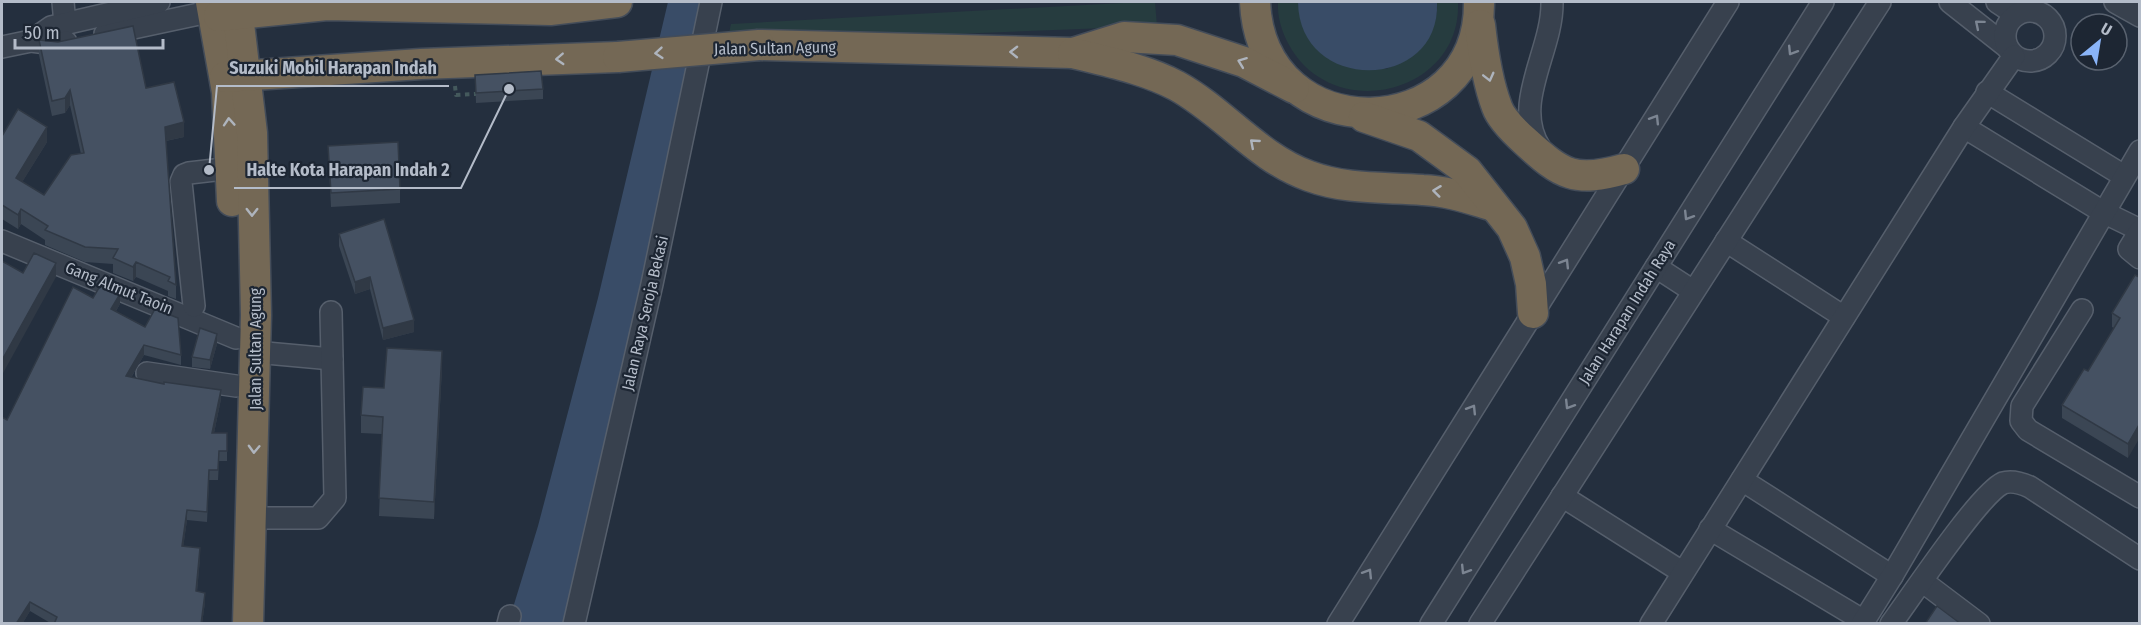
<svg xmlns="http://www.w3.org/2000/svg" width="2141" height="625" viewBox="0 0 2141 625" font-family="'Fira Sans Condensed',sans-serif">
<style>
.green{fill:#263c3f}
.water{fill:#394c67}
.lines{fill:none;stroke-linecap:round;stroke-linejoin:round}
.minor-casing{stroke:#565f6c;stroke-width:24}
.highway-casing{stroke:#434c59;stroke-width:33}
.path{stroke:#44595c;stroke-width:4;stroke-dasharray:4.5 4.5;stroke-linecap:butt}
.minor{stroke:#38414e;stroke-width:21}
.highway{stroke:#746855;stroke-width:30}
.highway-bridge-casing{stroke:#434c59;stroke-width:33;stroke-linecap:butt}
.highway-bridge{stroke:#746855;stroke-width:30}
.wall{fill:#3b4654}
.shaded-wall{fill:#303945}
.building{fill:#455162;stroke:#303945;stroke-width:1.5}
.oneway{stroke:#7c8592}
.oneway2{stroke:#aeb4bd}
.labels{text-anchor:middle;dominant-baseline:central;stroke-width:4.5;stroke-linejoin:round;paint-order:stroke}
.street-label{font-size:16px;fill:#b4bcc9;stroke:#1d2633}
.leader{fill:none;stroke:#b4bcc9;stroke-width:2}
.callout-dot{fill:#b4bcc9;stroke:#1d2633;stroke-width:2}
.callout-label{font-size:18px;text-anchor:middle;font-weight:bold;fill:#b4bcc9;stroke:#1d2633;stroke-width:4.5;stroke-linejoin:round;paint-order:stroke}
</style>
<rect width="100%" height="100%" fill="#242f3e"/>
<g class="green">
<polygon points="1141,2 1155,2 1157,26 727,43 731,24"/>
<path d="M1278,2H1298L1302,25L1386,69C1413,58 1439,34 1437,2H1458C1462,94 1333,125 1289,45C1282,32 1277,17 1278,2Z"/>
</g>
<g class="water">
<polygon points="668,2 711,2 574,623 508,624 538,526 598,298"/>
<path d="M1298,2H1437C1441,92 1299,94 1298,2Z"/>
</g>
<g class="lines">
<defs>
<g id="minor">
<polyline points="63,2 65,24"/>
<polyline points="1950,2 2007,47"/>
<polyline points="1997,2 2015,14"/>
<polyline points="2115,2 2140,16"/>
<circle cx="2030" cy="36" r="25"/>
<polyline points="105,34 213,11"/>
<polyline points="31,41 51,27 159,2"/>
<polyline points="2,47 31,41 55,44 66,42"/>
<polyline points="1987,92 2124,176"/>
<polyline points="1964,127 2103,212 2140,230"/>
<path d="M1540,148C1511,103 1553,51 1552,2"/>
<polyline points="2140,231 2129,249 2140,258"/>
<polyline points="2,241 236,338"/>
<polyline points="1726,241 1844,317"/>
<polyline points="1656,267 1693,291"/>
<polyline points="194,306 181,182 184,175 189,173 232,168"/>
<polyline points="2082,310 2022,406 2021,421 2028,430 2140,497"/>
<polyline points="255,352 332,359"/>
<polyline points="147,373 236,386"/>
<polyline points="1742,480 1892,576"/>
<polyline points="1562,496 1682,572"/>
<polyline points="252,518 318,518 335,498 331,312"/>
<polyline points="1710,529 1864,621"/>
<polyline points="1922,581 1979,624"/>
<polyline points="508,624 510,616"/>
<polyline points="574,624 652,284 711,2"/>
<polyline points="1338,624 1728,2"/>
<polyline points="1431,624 1823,2"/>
<polyline points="1480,624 1880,2"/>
<polyline points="1651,624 1964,127 2014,56"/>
<polyline points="1862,624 1892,576 2140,151"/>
<path d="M1891,624C1911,597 1979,494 2003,483C2012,480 2021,483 2030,487L2140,559"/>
</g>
<g id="highway">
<polyline points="211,2 227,92 232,201"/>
<polyline points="233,2 238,15 252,133 256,315 248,624"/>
<path d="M1255,2C1262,153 1481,146 1479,2"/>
<polyline points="219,16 327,5 550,10 617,2"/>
<path d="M1480,25C1483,52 1487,81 1497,107C1501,119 1516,133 1526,142C1562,175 1575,183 1624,169"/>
<polyline points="759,45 1073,53 1124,37 1177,40 1244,62 1294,88"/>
<path d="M1073,53C1108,62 1145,69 1177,86C1224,112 1258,158 1309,176C1347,190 1384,187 1423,190C1448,191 1470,199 1494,206"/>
<polyline points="225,77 421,64 618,57"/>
<polyline points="1364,117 1419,136 1467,171 1512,228 1525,257 1531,284 1533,313"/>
</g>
</defs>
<use href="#minor" class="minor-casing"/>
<use href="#highway" class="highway-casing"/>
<polyline class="path" points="455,86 456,95 476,94"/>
<use href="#minor" class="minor"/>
<use href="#highway" class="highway"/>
<defs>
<polyline id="highway-bridge" points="618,57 759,45"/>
</defs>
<use href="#highway-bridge" class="highway-bridge-casing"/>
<use href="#highway-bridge" class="highway-bridge"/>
</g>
<g class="wall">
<polygon points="39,40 146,88 184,137 166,141 176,285 176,299 168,296 168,291 136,277 133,281 113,273 113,264 85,262 45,245 45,240 21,224 18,229 2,219 2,136 47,142 22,182 44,195 81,154 70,105 65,113 52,116 39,55"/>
<polygon points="475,75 543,89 543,99 476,103"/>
<polygon points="328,146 400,189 400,203 331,207"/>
<polygon points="339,234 414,332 383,340 370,289 355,294 339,246"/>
<polygon points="2135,275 2128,458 2062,418 2062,405 2088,371 2114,328 2112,327 2112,313"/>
<polygon points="93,298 120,304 116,311 181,355 181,365 144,355 131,378 221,399 214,433 227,433 227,461 219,461 218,480 209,480 207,522 187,520 183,547 200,558 197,592 205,602 202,624 52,624 30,611 22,624 2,624 7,420"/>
<polygon points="217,344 210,369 192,367 192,357"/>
<polygon points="442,368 434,519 379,516 382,434 361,433 361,415 384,388"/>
</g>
<g class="shaded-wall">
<polygon points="70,90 70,105 65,113 65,98"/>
<polygon points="184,122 184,137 165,141 165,127"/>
<polygon points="47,127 47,142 16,192 16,178"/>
<polygon points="21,209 21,224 18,229 18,215"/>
<polygon points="136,262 136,277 133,281 133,267"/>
<polygon points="56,263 56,277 2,375 2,360"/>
<polygon points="370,277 370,289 355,294 355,282"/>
<polygon points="120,294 120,304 111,319 111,309"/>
<polygon points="414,320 414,332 383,340 383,328"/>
<polygon points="217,334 217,344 210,369 210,360"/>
<polygon points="144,345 144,355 126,386 126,376"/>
<polygon points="442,351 442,368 434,519 434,502"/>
<polygon points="221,390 221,399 212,443 212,433"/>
<polygon points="2139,425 2139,439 2128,458 2128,444"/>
<polygon points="187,510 187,520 182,556 182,546"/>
<polygon points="200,548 200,558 196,601 196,591"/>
<polygon points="205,593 205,602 202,624 201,624"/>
<polygon points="30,602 30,611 22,624 16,624"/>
</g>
<g class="building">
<polygon points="133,26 146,88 174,82 184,122 165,127 176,285 168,281 170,277 136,262 133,267 113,258 118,249 85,247 45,230 48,226 21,209 18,215 2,205 2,136 18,109 47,127 16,178 44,195 71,155 84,153 70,90 65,98 52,101 39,40 58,42"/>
<polygon points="541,71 543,89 476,93 475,75"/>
<polygon points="398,142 400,189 331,193 328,146"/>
<polygon points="384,219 414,320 383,328 370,277 355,282 339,234"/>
<polygon points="34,253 56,263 2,360 2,261 23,273"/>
<polygon points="2135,275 2139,277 2139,425 2128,444 2062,405 2084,369 2088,371 2120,318 2112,313"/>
<polygon points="100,286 120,294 111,309 145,327 155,309 178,318 181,355 144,345 126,376 164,384 164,382 221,390 212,433 227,433 227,451 219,451 218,470 209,470 207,512 187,510 182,546 200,548 196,591 205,593 201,624 54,624 57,617 30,602 16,624 2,624 2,417 7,420 73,287 93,298"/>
<polygon points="200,328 217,334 210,360 192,357"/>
<polygon points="387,348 442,351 434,502 379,498 383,417 361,415 363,387 384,388"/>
<polygon points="1937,606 1961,624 1925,624"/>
</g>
<defs><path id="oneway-chevron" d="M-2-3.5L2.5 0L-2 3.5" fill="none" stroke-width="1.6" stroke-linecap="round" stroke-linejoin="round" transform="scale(1.5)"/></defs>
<g class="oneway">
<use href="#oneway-chevron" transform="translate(1979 24) rotate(-140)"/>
<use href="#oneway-chevron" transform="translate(1792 51) rotate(122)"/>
<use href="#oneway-chevron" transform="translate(1655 119) rotate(-58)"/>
<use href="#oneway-chevron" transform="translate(1688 216) rotate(122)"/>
<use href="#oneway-chevron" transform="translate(1565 263) rotate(-58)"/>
<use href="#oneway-chevron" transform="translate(1569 405) rotate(122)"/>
<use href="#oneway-chevron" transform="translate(1472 409) rotate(-58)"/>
<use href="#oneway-chevron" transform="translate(1465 570) rotate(122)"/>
<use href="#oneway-chevron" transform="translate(1368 573) rotate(-58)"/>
</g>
<g class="oneway2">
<use href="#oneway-chevron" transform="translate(1014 52) rotate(-179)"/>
<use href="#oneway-chevron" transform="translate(659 53) rotate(175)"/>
<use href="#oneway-chevron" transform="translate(560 59) rotate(177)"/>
<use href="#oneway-chevron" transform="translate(1242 62) rotate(-159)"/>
<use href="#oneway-chevron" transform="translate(1489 77) rotate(76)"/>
<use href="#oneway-chevron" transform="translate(229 122) rotate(-94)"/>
<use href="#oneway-chevron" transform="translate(1254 143) rotate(-139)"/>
<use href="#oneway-chevron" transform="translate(1437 191) rotate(-173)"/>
<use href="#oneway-chevron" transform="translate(252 212) rotate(90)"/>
<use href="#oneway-chevron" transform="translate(254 449) rotate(92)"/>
</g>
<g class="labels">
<g class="street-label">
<text transform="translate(775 48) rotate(-1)">Jalan Sultan Agung</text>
<text transform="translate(119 288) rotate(22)">Gang Almut Taoin</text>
<text transform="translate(1627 312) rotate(-58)">Jalan Harapan Indah Raya</text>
<text transform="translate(645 313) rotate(-77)">Jalan Raya Seroja Bekasi</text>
<text transform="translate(255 349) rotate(-90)">Jalan Sultan Agung</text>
</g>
</g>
<path class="leader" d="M209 170L217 86H449M509 89L461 188H234"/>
<g class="callout-dot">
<circle cx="209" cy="170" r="6"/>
<circle cx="509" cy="89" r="6"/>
</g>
<g class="callout-label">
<text x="333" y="74">Suzuki Mobil Harapan Indah</text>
<text x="348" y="176">Halte Kota Harapan Indah 2</text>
</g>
<rect width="2141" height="625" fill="none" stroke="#b4bcc9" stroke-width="6"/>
<g transform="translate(2099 42) rotate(30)"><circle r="28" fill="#1d2633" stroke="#59626f" stroke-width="1.5"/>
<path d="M0-4.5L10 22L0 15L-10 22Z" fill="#8ab4f8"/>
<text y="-9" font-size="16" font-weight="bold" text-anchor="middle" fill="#b4bcc9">U</text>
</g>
<path d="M15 39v9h148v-9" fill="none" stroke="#b4bcc9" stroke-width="3"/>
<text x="24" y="39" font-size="18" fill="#b4bcc9" stroke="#1d2633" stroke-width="4.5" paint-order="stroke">50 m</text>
</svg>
